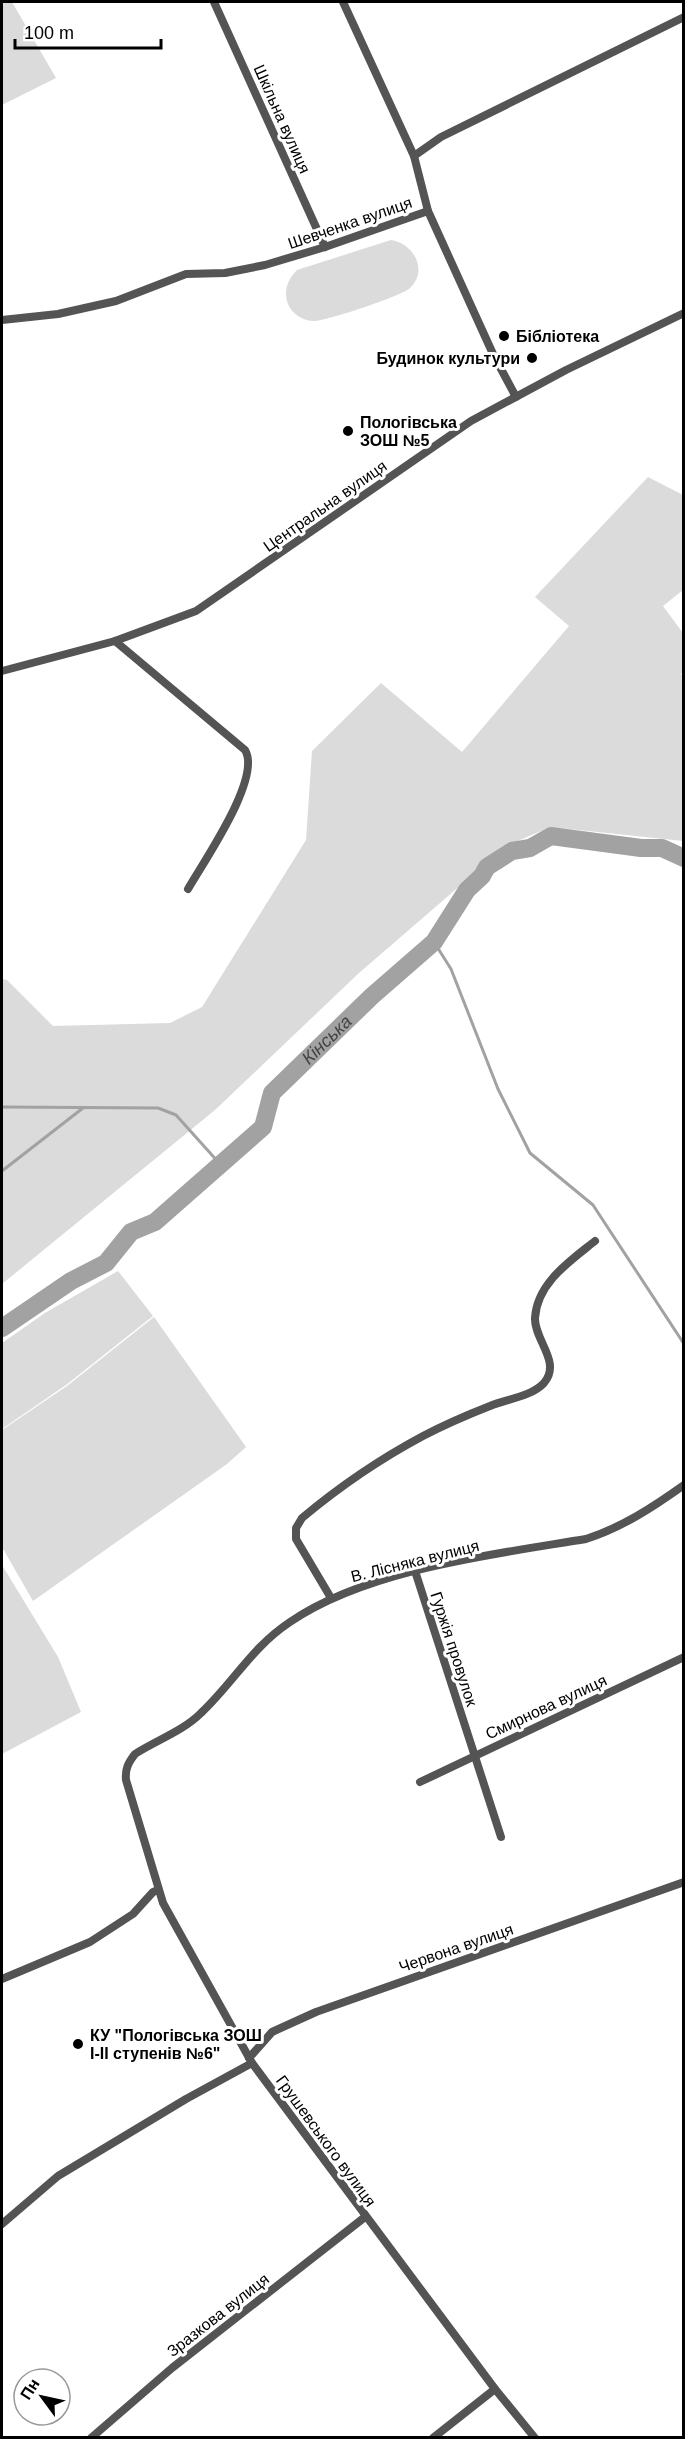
<svg xmlns="http://www.w3.org/2000/svg" width="685" height="2439" viewBox="0 0 685 2439" font-family="Arial,sans-serif">
<style>
.green{fill:#dbdbdb}
.lines{fill:none;stroke-linecap:round;stroke-linejoin:round}
.stream{stroke:#a2a2a2;stroke-width:3}
.river{stroke:#a2a2a2;stroke-width:18}
.minor{stroke:#545454;stroke-width:8}
.poi-dot{fill:#000;stroke:#fff;stroke-width:2}
.labels{text-anchor:middle;dominant-baseline:central;stroke-width:6;stroke-linejoin:round;paint-order:stroke}
.street-label{font-size:16px;fill:#000;stroke:#fff}
.poi-label{font-size:16px;font-weight:bold;fill:#000;stroke:#fff;text-anchor:start}
.water-label{font-size:18px;font-style:italic;fill:#434343;stroke:#fff}
</style>
<rect width="100%" height="100%" fill="#fff"/>
<g class="green">
<polygon points="2,2 12,2 56,78 2,105"/>
<path d="M391,240C413,243 429,270 410,288C402,296 326,321 314,321C303,321 292,314 288,304C283,291 288,279 297,270Z"/>
<polygon points="648,477 683,495 683,590 663,606 683,633 683,672 681,674 684,678 683,841 550,827 506,846 359,973 215,1110 2,1284 2,979 7,980 53,1026 170,1023 202,1007 306,840 312,751 381,683 462,752 569,626 535,597"/>
<polygon points="118,1271 153,1316 66,1385 2,1429 2,1343 45,1313"/>
<polygon points="154,1317 246,1447 227,1464 33,1601 2,1547 2,1430 67,1386"/>
<polygon points="2,1565 58,1657 81,1712 2,1754"/>
</g>
<g class="lines">
<g class="stream">
<polyline points="434,942 451,969 498,1089 530,1153 593,1205 684,1344"/>
<polyline points="2,1107 158,1108 176,1115 220,1164"/>
<polyline points="2,1171 83,1108"/>
</g>
<path class="river" id="s1" d="M2,1328L71,1281L106,1263L131,1232L155,1222L263,1127L272,1093L372,996L434,942L467,890L482,876L487,867L512,851L530,848L551,836L641,848H662L684,858"/>
<g class="minor">
<polyline points="214,2 325,247"/>
<polyline points="343,2 414,156"/>
<polyline points="428,211 493,354 516,397"/>
<polyline points="2,320 58,314 116,301 186,274 225,273 265,265 325,247 428,211 414,156 441,137 684,17"/>
<path d="M115,641L245,750C262,778 204,861 188,889"/>
<polyline points="2,671 115,641 196,611 471,421 566,370 684,313"/>
<polyline points="415,1571 501,1837"/>
<path d="M331,1598L296,1539V1528L302,1518C339,1487 380,1459 423,1436C444,1425 467,1415 490,1406C506,1399 531,1397 544,1383C562,1362 534,1340 535,1318C537,1283 570,1261 595,1241"/>
<polyline points="420,1782 684,1657"/>
<polyline points="2,1979 90,1942 133,1914 153,1892 158,1890"/>
<polyline points="249,2058 272,2032 316,2012 684,1882"/>
<polyline points="2,2224 58,2176 186,2099 252,2063"/>
<polyline points="91,2438 172,2368 365,2217"/>
<polyline points="433,2438 495,2389"/>
<path d="M535,2438L495,2389L252,2063L163,1903L126,1780C125,1769 128,1763 135,1754C157,1740 183,1731 201,1713C234,1682 251,1648 290,1622C367,1569 495,1554 586,1539C623,1527 653,1507 684,1485"/>
</g>
</g>
<g class="poi-dot">
<circle cx="504" cy="336" r="6"/>
<circle cx="532" cy="358" r="6"/>
<circle cx="348" cy="431" r="6"/>
<circle cx="78" cy="2044" r="6"/>
</g>
<g class="labels">
<g class="street-label">
<text transform="translate(282 119) rotate(66)">Шкільна вулиця</text>
<text transform="translate(350 223) rotate(-19)">Шевченка вулиця</text>
<text transform="translate(325 506) rotate(-35)">Центральна вулиця</text>
<text transform="translate(415 1561) rotate(-14)">В. Лісняка вулиця</text>
<text transform="translate(454 1649) rotate(72)">Гуржія провулок</text>
<text transform="translate(546 1707) rotate(-25)">Смирнова вулиця</text>
<text transform="translate(456 1948) rotate(-19)">Червона вулиця</text>
<text transform="translate(326 2141) rotate(54)">Грушевського вулиця</text>
<text transform="translate(218 2315) rotate(-38)">Зразкова вулиця</text>
</g>
<g class="poi-label">
<text x="516" y="336">Бібліотека</text>
<text x="520" y="358" text-anchor="end">Будинок культури</text>
<text x="360" y="422">Пологівська<tspan x="360" dy="18">ЗОШ №5</tspan></text>
<text x="90" y="2035">КУ "Пологівська ЗОШ<tspan x="90" dy="18">І-ІІ ступенів №6"</tspan></text>
</g>
<g class="water-label">
<text stroke="none"><textPath href="#s1" startOffset="444">Кінська</textPath></text>
</g>
</g>
<rect width="685" height="2439" fill="none" stroke="#000000" stroke-width="6"/>
<g transform="translate(42 2397) rotate(303)"><circle r="28" fill="#ffffff" stroke="#999999" stroke-width="1.5"/>
<path d="M0-4.5L10 22L0 15L-10 22Z" fill="#000000"/>
<text y="-9" font-size="16" font-weight="bold" text-anchor="middle" fill="#000000">Пн</text>
</g>
<path d="M15 39v9h146v-9" fill="none" stroke="#000000" stroke-width="3"/>
<text x="24" y="39" font-size="18" fill="#000000" stroke="#ffffff" stroke-width="4.5" paint-order="stroke">100 m</text>
</svg>
